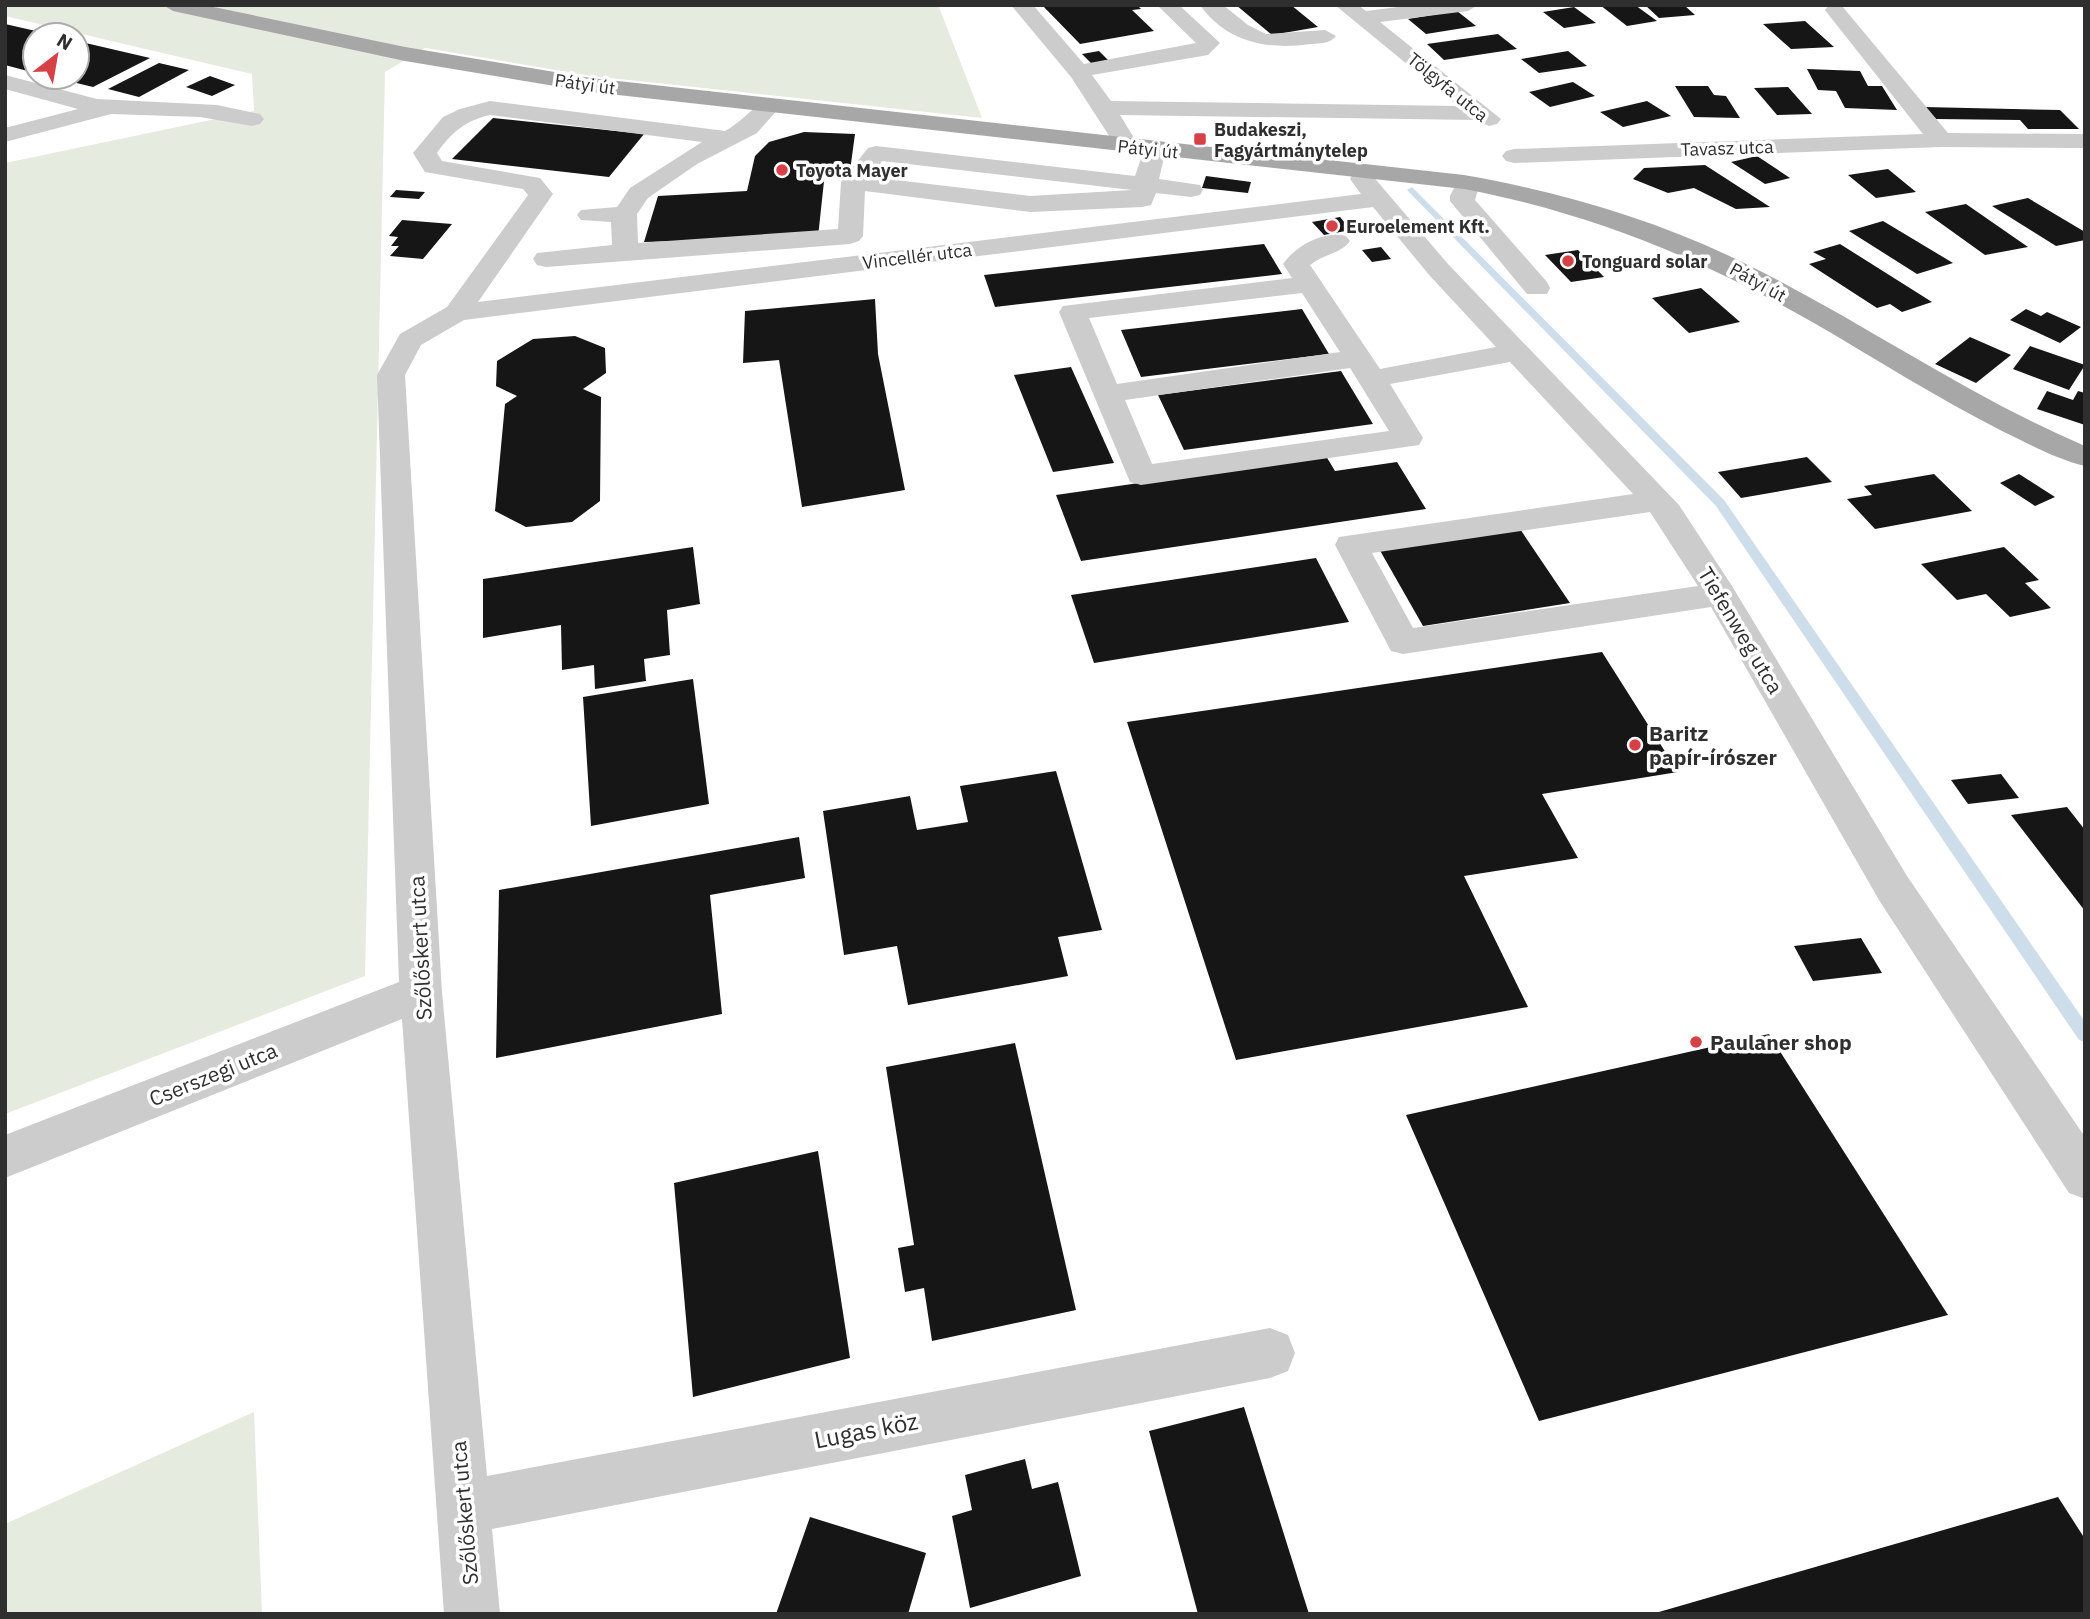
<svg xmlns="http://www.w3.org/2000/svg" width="2090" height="1619" viewBox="0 0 2090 1619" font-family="'IBM Plex Sans',sans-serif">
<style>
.green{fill:#e5ebdf}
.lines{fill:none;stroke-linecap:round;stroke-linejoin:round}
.stream{fill:#cddde9;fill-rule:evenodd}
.building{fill:#161616}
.minor{fill:#ccc;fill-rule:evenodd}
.major{fill:#a7a7a7;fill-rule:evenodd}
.poi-dot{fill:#d64148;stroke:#fff;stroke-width:2.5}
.labels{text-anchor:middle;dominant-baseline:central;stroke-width:7;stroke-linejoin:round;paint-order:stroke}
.far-street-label{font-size:18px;fill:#2f2f2f;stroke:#fff}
.far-poi-label{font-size:18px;font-weight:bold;fill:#2f2f2f;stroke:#fff;text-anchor:start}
.street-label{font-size:21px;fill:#2f2f2f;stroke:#fff}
.poi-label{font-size:21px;font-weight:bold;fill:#2f2f2f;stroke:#fff;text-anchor:start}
.near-street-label{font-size:24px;fill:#2f2f2f;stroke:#fff}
</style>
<rect width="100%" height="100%" fill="#fff"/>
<g class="green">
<polygon points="5,5 943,5 939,7 982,118 591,76 425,48 385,72 365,976 5,1114 5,163 254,111 252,74 5,16"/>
<polygon points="254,1412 262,1614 5,1614 5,1524"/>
</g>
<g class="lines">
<polygon class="stream" points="1412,187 1724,500 2085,1022 2085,1042 2079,1040 1716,506 1409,192 1407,190"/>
</g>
<g class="building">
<polygon points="1042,5 1137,5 1141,9 1132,10 1154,31 1080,44"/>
<polygon points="1236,5 1291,5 1318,27 1272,35"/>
<polygon points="1600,5 1635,5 1657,21 1627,26"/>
<polygon points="1645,5 1684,5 1695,15 1659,18"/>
<polygon points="1574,7 1596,23 1564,28 1543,12"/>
<polygon points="1457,11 1476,26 1426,34 1408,19"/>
<polygon points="1805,21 1834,47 1791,49 1763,24"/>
<polygon points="5,24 49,34 35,35 35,73 5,65"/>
<polygon points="1498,34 1517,49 1444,60 1427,44"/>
<polygon points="77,41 150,58 93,87 56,78 77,77"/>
<polygon points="1099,51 1109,61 1092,64 1082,54"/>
<polygon points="1568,51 1587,66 1539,73 1521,59"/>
<polygon points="159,63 189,70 139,97 108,89"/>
<polygon points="1807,69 1860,71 1868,86 1882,86 1897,110 1845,108 1836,91 1818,90"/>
<polygon points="210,76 235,85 212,96 186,87"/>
<polygon points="1573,82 1595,96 1550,107 1529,92"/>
<polygon points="1675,86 1708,86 1714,95 1726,96 1740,118 1694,117"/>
<polygon points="1788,87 1812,114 1777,115 1754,88"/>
<polygon points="1647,101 1671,116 1623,127 1600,112"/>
<polygon points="1924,107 2060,110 2079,129 2028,129 2020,120 1936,119"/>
<polygon points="493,118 644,134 609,177 452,159"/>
<polygon points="804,132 855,134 850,171 825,172 818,237 644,242 658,196 747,191 755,156 769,142"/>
<polygon points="1757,156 1790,178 1765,184 1731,162"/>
<polygon points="1705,165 1770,207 1736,209 1694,188 1668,193 1633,179 1644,168"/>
<polygon points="1888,169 1916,192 1876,198 1848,175"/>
<polygon points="1206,176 1251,182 1248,193 1202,188"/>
<polygon points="396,190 425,192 419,199 390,197"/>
<polygon points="2028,198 2085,232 2085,240 2056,246 1992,206"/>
<polygon points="1966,204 2028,247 1985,255 1925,212"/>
<polygon points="1340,217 1351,230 1324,235 1312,222"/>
<polygon points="402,220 452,224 423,259 390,256 399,246 391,246 398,237 389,236"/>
<polygon points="1883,221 1953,263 1917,274 1849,231"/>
<polygon points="1264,244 1282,274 995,307 984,275"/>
<polygon points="1840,244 1932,302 1902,312 1890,304 1877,308 1809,264 1826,259 1813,252"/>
<polygon points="1381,247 1391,259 1372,262 1362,250"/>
<polygon points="1578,250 1604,277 1571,282 1545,255"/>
<polygon points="1701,288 1740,322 1689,333 1652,298"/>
<polygon points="875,299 878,354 905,490 802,507 779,360 743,363 745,311"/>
<polygon points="1302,309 1329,354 1141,377 1121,330"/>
<polygon points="2026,309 2041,316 2047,312 2081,327 2060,343 2010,320"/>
<polygon points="575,336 605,348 606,373 583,389 601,397 600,501 572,522 526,527 495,511 505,404 517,396 496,386 497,361 533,339"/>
<polygon points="1970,337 2011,355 1976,383 1935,364"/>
<polygon points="2030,346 2085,365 2069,390 2013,369"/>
<polygon points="1071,367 1114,463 1053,472 1014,375"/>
<polygon points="1341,371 1373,424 1184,450 1158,395"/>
<polygon points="2047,391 2073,400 2078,391 2085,393 2085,425 2037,409"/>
<polygon points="1326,456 1335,471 1397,462 1426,509 1081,561 1056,495"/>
<polygon points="1807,457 1832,482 1741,498 1718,472"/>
<polygon points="1934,474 1972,511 1875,529 1847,499 1872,495 1864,486"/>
<polygon points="2019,474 2055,497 2035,506 2000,483"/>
<polygon points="1518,526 1570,603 1423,626 1378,547"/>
<polygon points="693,547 700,604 667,610 670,655 644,659 646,681 595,689 594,665 562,670 561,625 483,638 483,579"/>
<polygon points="2004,547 2039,580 2025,583 2051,608 2010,617 1986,594 1957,600 1921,564"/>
<polygon points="1316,558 1349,622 1094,663 1071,595"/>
<polygon points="1602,652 1678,772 1542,794 1578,858 1464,876 1528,1007 1236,1060 1127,722"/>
<polygon points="693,679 709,804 591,826 583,697"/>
<polygon points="1056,771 1102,930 1058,937 1068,976 908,1005 897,946 844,955 823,811 910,796 917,830 968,822 960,786"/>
<polygon points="2001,774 2019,798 1968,804 1951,780"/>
<polygon points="2067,807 2085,830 2085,911 2011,815"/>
<polygon points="799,837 805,878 710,895 722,1014 496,1058 499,890"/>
<polygon points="1861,938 1882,973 1813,981 1794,946"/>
<polygon points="1769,1034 1948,1315 1539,1421 1406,1115"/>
<polygon points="1015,1043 1076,1310 932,1341 924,1288 905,1292 898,1248 914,1245 886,1067"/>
<polygon points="818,1151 850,1358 693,1397 674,1183"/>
<polygon points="1244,1407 1309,1614 1198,1614 1149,1431"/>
<polygon points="1025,1459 1032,1489 1058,1482 1081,1576 970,1608 952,1516 972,1510 965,1475"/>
<polygon points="2058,1497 2085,1539 2085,1614 1652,1614"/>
<polygon points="810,1517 926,1553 908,1614 776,1614"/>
</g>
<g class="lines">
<g class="minor">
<polygon points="1011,5 1033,5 1084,64 1196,43 1157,5 1179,5 1220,43 1208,55 1092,75 1111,101 1458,106 1335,5 1358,5 1366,11 1414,5 1478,5 1468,11 1380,22 1501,119 1497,124 1489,126 1476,120 1120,115 1139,146 1135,151 1119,151 1071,77"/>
<path d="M1200,5H1223L1248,25L1266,34L1325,30L1336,36C1330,44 1320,43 1311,44C1268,50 1227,43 1200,5Z"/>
<polygon points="1829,5 1842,6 1948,133 2085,134 2085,148 1941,147 1514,163 1506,161 1502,156 1506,151 1514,149 1923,134 1828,14 1825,10"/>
<polygon points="5,75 97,99 217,105 260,114 264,119 260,124 252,126 200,117 111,114 5,142 5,128 78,109 5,89"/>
<path d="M769,100L780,107L757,133L697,164L648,198L637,214L638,243L838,229L841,182L868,148L876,146L1135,176L1146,144H1162L1166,149L1159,179L1200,185L1203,190L1200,195L1191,197L1156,193L1151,205L1142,207L1030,212L865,191L863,236L859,241L850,244L546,267L537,265L533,259L537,253L612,245L611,222L581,220L577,215L581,210L617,207L630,188L702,142L490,115C466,120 451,133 437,153L442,161L540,178L553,194L478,302L1361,194L1350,179L1353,174H1371L1448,264L1679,505L1732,586L1907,876L2085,1137V1199L2069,1193L1879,900L1711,607L1403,654L1391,651L1335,545L1339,537L1633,494L1510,362L1390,384L1423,438L1419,445L1141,485L1130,482L1059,312L1063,306L1292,278L1283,264C1295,246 1324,230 1346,236L1350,241C1342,253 1322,255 1310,265L1380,369L1496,347L1430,276L1373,207L464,320L421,345L405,375L442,992L487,1476L1270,1328L1288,1335L1295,1353L1288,1371L1270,1378L492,1529L500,1614H444L402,1019L5,1178V1135L399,982L377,375L400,334L447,307L528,195L523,189L425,172L413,153L443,117L460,109L490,101L725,131C741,123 755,104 769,100ZM882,161L1132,190L1030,196L870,177ZM1302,293L1340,352L1117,384L1089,318ZM1350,368L1389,431L1152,464L1125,400ZM1650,512L1698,586L1413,628L1372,553Z"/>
<polygon points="1468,176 1477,178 1480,183 1475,200 1547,282 1550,288 1547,294 1527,294 1450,201 1450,196 1459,178"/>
</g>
<path class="major" d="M163,5H204L405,47L591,78L1464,175C1561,192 1654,219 1742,262C1859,319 1965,395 2085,446V466C2056,459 2029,444 2002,431C1937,398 1876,359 1814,323C1703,259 1590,213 1464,189L591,92L405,61L173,11Z"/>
</g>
<g class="poi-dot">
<rect x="1193" y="132" width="14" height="14" rx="3.5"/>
<circle cx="782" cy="170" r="7"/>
<circle cx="1332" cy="226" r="7"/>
<circle cx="1568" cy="261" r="7"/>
<circle cx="1635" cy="745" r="7"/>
<circle cx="1696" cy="1042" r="7"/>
</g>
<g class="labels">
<g class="far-street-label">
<text transform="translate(585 84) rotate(8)">Pátyi út</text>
<text transform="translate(1448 87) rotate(39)">Tölgyfa utca</text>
<text transform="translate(1727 148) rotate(-2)">Tavasz utca</text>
<text transform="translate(1148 149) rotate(6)">Pátyi út</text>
<text transform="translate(917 256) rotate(-7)">Vincellér utca</text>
<text transform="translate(1758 282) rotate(29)">Pátyi út</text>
</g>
<g class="far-poi-label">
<text x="1214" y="129">Budakeszi,<tspan x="1214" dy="21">Fagyártmánytelep</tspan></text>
<text x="796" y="170">Toyota Mayer</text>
<text x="1346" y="226">Euroelement Kft.</text>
<text x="1582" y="261">Tonguard solar</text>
</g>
<g class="street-label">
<text transform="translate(1741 630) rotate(59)">Tiefenweg utca</text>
<text transform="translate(420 948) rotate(-93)">Szőlőskert utca</text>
<text transform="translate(213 1074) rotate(-22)">Cserszegi utca</text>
<text transform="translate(464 1513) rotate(-95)">Szőlőskert utca</text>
</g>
<g class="poi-label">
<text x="1649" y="733">Baritz<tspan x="1649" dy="24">papír-írószer</tspan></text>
<text x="1710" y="1042">Paulaner shop</text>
</g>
<g class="near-street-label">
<text transform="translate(866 1430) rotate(-11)">Lugas köz</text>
</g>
</g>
<rect width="2090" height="1619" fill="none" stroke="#2f2f2f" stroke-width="14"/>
<g transform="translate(56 56) rotate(31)"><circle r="33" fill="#ffffff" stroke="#acacac" stroke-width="2"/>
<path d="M0-5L12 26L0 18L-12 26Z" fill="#d64148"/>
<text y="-10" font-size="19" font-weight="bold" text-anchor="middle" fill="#2f2f2f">N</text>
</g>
</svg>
